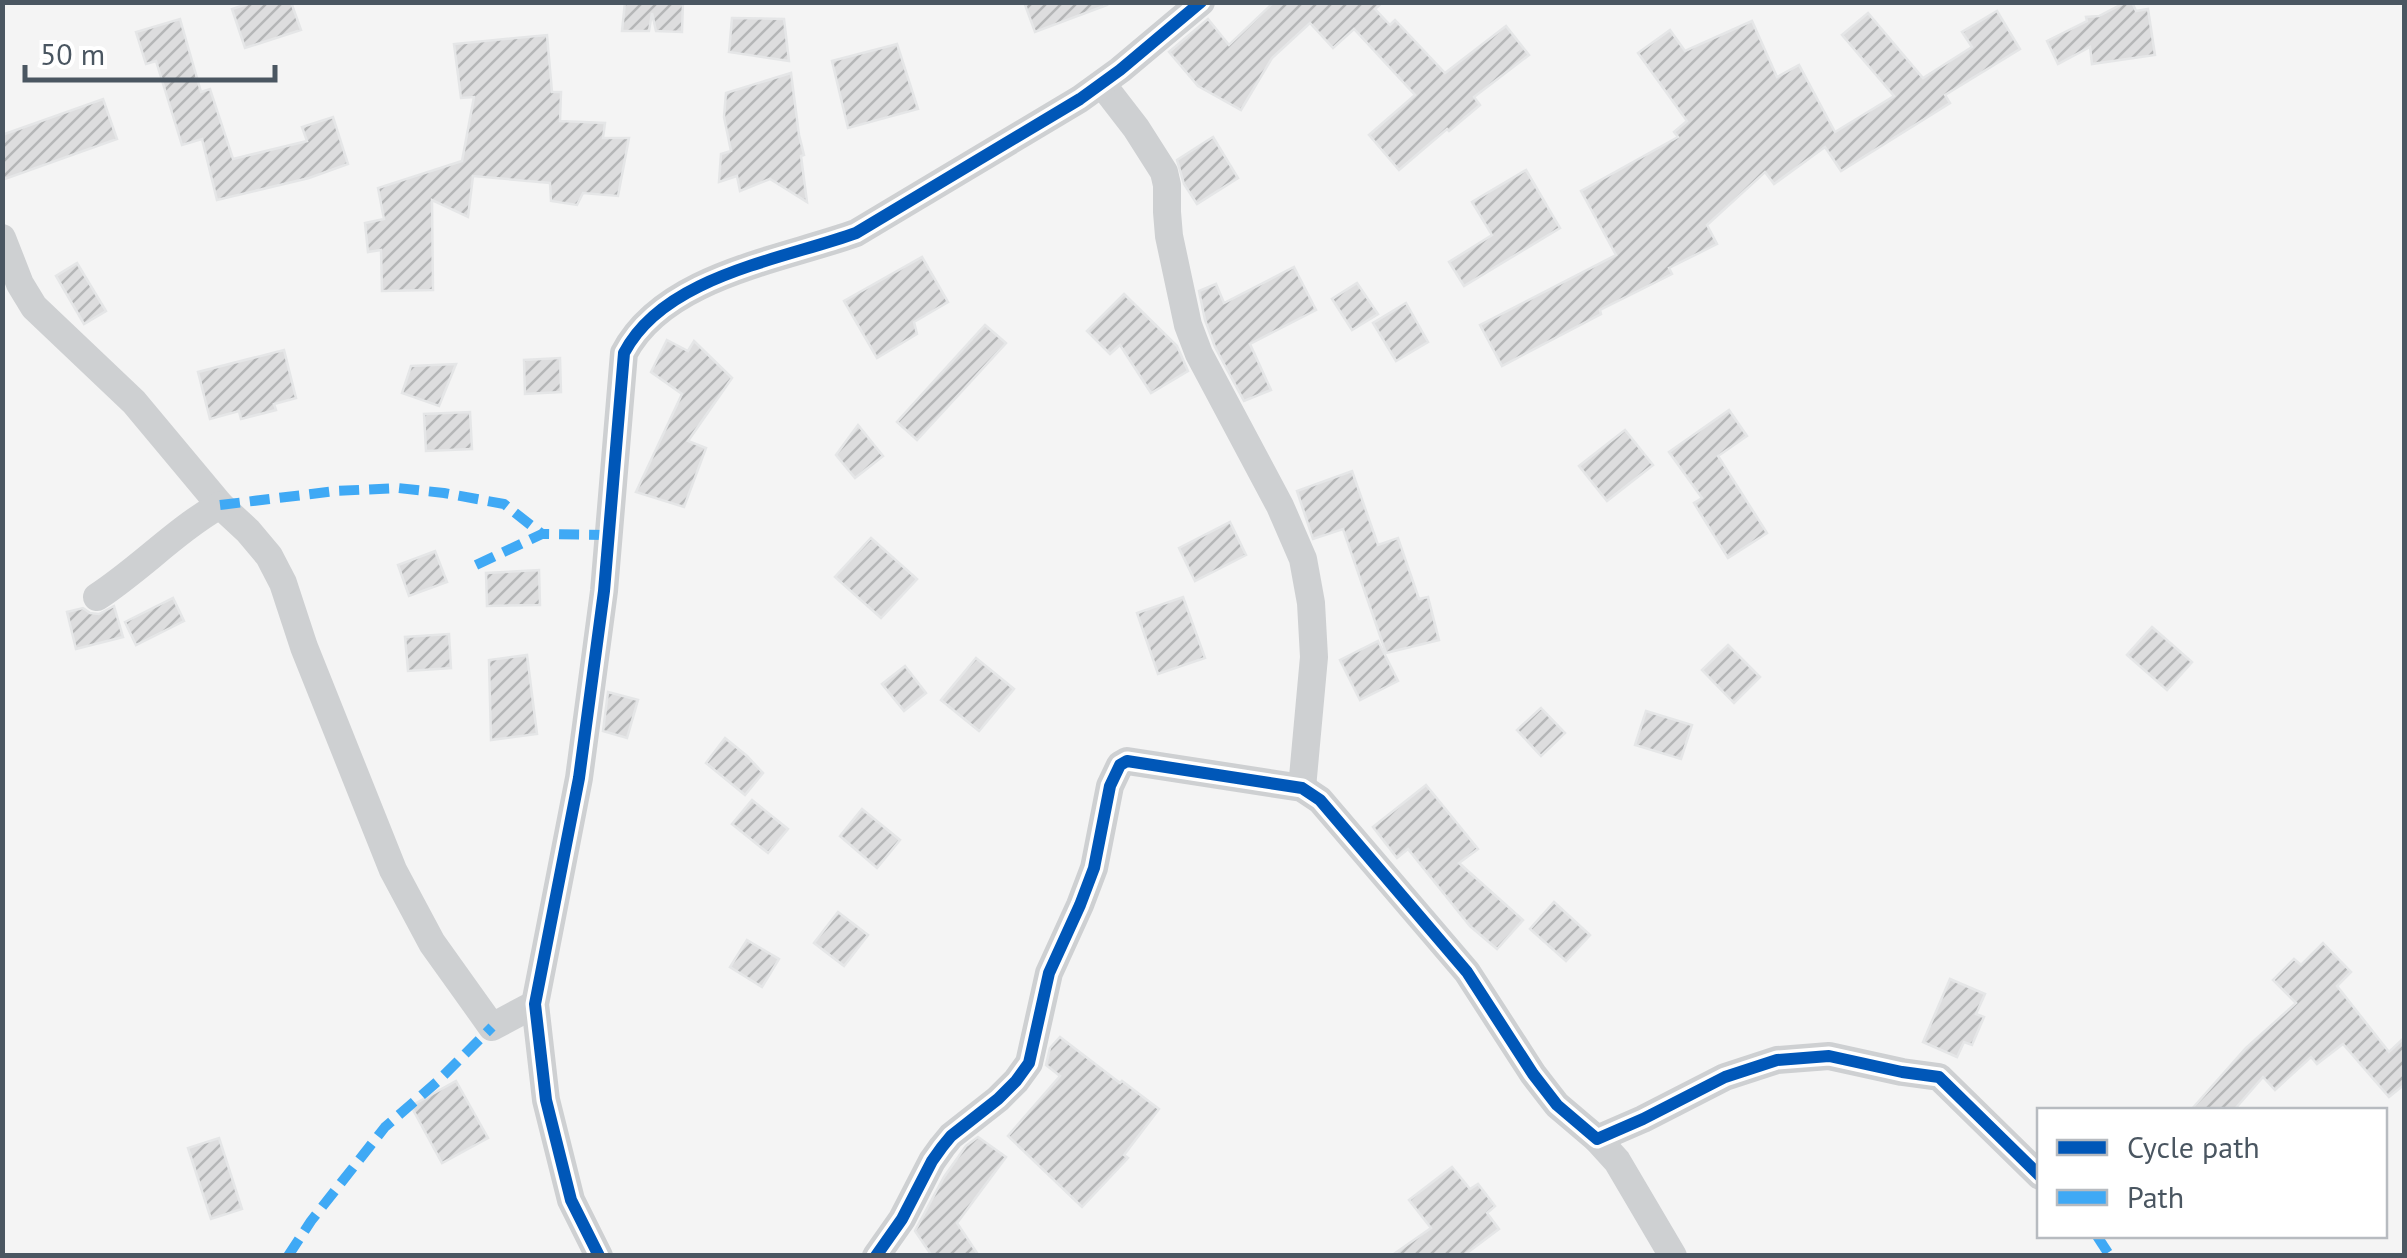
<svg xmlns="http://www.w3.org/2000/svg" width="2407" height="1258" viewBox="0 0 2407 1258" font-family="'PT Sans',sans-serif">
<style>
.building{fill:url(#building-hatch);stroke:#e5e6e7;stroke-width:2.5}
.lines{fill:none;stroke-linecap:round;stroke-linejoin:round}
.minor{stroke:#ced0d2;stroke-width:28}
.quiet{stroke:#3fa9f5;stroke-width:10;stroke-dasharray:20 10;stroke-linecap:butt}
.cycleway-casing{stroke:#fff;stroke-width:19}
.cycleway{stroke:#0057b8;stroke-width:12}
</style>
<defs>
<pattern id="building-hatch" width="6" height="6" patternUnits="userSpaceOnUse" patternTransform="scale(2.5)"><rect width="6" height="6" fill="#ddddde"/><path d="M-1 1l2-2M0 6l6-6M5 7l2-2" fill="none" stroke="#b5b6b7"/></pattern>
</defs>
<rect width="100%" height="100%" fill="#f4f4f4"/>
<g class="building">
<polygon points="253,2 291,2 301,30 245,48 232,9"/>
<polygon points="625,2 683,2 682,32 656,31 652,13 649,31 622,31"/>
<polygon points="1024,2 1106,2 1107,5 1035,32"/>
<polygon points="1274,2 1383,2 1375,9 1390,25 1395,20 1445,73 1506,26 1529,55 1474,97 1480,105 1449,131 1447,129 1399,170 1369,135 1415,95 1354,29 1333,48 1310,23 1272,58 1241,110 1198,86 1169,52 1208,19 1229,45"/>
<polygon points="2126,2 2132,2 2136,11 2148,9 2155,55 2092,64 2090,47 2058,64 2047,41 2087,21 2086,17 2099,16"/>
<polygon points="1997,11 2020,49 1945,95 1950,103 1841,171 1825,147 1774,184 1765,172 1707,225 1717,244 1669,268 1672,274 1600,310 1601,314 1502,366 1480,325 1616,255 1581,191 1678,137 1674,132 1687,121 1638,53 1670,30 1685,51 1752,21 1777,77 1799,65 1835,132 1894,96 1842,35 1868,13 1923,78 1972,47 1962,32"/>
<polygon points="732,18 784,19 789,61 729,52"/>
<polygon points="180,19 201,92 210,89 233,159 307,141 302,127 333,117 348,164 309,178 217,200 202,139 182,145 156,61 146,64 136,32"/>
<polygon points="547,35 552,92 561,92 560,121 605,123 603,138 629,138 618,196 583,193 577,205 551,201 550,183 473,176 468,217 432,200 433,290 382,291 381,250 368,252 365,223 384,219 378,188 462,161 474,97 461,98 454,44"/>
<polygon points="897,44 918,109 848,128 832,61"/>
<polygon points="791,73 799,135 804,155 801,156 807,202 770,179 740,191 737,176 719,182 721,154 731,151 724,117 726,93"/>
<polygon points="103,99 117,139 2,180 2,135"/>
<polygon points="1213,137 1238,178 1197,204 1184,184 1177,160"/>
<polygon points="1526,170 1560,228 1464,286 1449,262 1492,235 1472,202"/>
<polygon points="922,257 948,302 914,322 917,334 877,358 844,301"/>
<polygon points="77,263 106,311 84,324 56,276"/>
<polygon points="1294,267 1316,310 1250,344 1271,390 1244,401 1215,347 1205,320 1199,291 1216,284 1224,303"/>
<polygon points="1357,283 1378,314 1352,330 1332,299"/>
<polygon points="1124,294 1177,346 1188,371 1151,393 1120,345 1110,354 1087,331"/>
<polygon points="1406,303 1428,342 1396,361 1373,323"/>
<polygon points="985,325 1006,343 917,440 897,422"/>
<polygon points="667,340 688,351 694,341 732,378 688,441 706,448 684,507 636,492 682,394 651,372"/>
<polygon points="284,350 296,398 274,404 276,410 241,419 239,411 210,419 198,372"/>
<polygon points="560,358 561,392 525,394 524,360"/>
<polygon points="456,364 439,406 402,393 411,366"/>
<polygon points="1729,410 1747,436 1718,456 1767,533 1728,558 1694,503 1702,498 1669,452"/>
<polygon points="470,412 472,449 426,451 424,414"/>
<polygon points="858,425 883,456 855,478 836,455"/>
<polygon points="1625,430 1653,465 1607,501 1579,466"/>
<polygon points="1352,471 1378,545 1398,538 1419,599 1428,597 1439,640 1386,653 1343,529 1313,539 1297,491"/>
<polygon points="1230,522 1246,555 1195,581 1179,548"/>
<polygon points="871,538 917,579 881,618 835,577"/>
<polygon points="435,551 447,582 409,596 398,565"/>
<polygon points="539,570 540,605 487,606 486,573"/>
<polygon points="1183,597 1205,658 1158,674 1137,613"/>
<polygon points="173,598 184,621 136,645 125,622"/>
<polygon points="114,606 123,637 76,649 67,612 83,608 90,613 99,614"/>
<polygon points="2152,627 2192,662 2167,690 2127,655"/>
<polygon points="449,634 451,668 408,671 405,637"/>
<polygon points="1378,641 1398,681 1360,700 1340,660"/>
<polygon points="1728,645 1760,677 1734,703 1702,670"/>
<polygon points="527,655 537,734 491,740 489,660"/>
<polygon points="976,658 1014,689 979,731 941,700"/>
<polygon points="905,666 926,693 904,711 882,684"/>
<polygon points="608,692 638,700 627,738 603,731"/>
<polygon points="1541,708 1565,733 1541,756 1517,730"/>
<polygon points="1646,711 1692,725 1681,759 1635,745"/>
<polygon points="725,738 747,756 763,773 745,795 706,763"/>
<polygon points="1426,785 1478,849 1459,863 1523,920 1497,949 1470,926 1408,849 1397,858 1373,827"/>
<polygon points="752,800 788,829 768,853 732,824"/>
<polygon points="862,809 900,840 877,868 840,836"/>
<polygon points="1554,902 1590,935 1566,961 1530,929"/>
<polygon points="838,912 868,935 844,966 814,943"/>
<polygon points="747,940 779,959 762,987 730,967"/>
<polygon points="2323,943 2351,972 2337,986 2389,1052 2404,1038 2404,1085 2389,1097 2343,1044 2317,1064 2311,1057 2275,1090 2263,1077 2234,1110 2191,1110 2246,1048 2296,1003 2273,980 2294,959 2301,965"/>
<polygon points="1950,979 1985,994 1976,1014 1984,1017 1972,1045 1964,1042 1957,1057 1923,1042"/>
<polygon points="1060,1037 1120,1083 1122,1081 1159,1109 1124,1155 1128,1158 1082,1207 1008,1136 1060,1076 1046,1065 1050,1048"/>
<polygon points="456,1081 488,1138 442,1163 411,1106"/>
<polygon points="978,1137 1006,1157 957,1223 979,1256 932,1256 915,1231 944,1177 966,1146"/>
<polygon points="219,1138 242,1209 211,1219 188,1148"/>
<polygon points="1452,1167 1470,1189 1478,1184 1495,1206 1487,1213 1499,1229 1463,1256 1391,1256 1431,1228 1409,1200"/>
</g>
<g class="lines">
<g class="minor">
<polyline points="1102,84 1136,128 1164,172 1167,185 1167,212 1169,236 1188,325 1199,354 1280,506 1303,559 1311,603 1314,657 1302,788"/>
<polyline points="2,238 20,284 34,307 134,402 220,505 248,531 269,556 283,583 304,647 393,870 432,943 492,1027 535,1004"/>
<path d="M97,597C140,569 175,531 220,505"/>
<polyline points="1597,1139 1617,1161 1673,1256"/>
<path d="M599,1256L571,1200L546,1100L535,1004L579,778L604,591L624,353C664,276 781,260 856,233L1080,99L1120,70L1201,2"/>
<polyline points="876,1256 902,1219 932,1161 942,1147 951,1136 998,1099 1016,1081 1029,1063 1049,973 1080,905 1094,868 1110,786 1120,765 1127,761 1302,788 1320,800 1467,972 1533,1074 1557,1105 1597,1139 1643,1119 1725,1077 1777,1060 1829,1056 1902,1072 1939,1077 2040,1176"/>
</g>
<g class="quiet">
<polyline points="220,505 336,491 398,488 444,493 504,504 542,534"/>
<polyline points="476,565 542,534 609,535"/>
<polyline points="2097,1236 2110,1256"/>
<polyline points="288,1256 311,1221 385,1127 438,1081 492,1027"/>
</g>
<defs>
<g id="cycleway">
<path d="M599,1256L571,1200L546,1100L535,1004L579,778L604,591L624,353C664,276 781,260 856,233L1080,99L1120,70L1201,2"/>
<polyline points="876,1256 902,1219 932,1161 942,1147 951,1136 998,1099 1016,1081 1029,1063 1049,973 1080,905 1094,868 1110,786 1120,765 1127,761 1302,788 1320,800 1467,972 1533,1074 1557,1105 1597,1139 1643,1119 1725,1077 1777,1060 1829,1056 1902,1072 1939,1077 2040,1176"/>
</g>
</defs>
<use href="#cycleway" class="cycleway-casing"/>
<use href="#cycleway" class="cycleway"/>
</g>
<rect width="2407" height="1258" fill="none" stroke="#4a5661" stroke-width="10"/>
<rect x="2037" y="1108" width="350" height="130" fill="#ffffff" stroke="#b7bbc0" stroke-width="2.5"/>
<rect x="2057" y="1140" width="50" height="15" fill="#0057b8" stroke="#b7bbc0" stroke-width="2.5"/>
<text x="2127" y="1158" font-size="30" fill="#4a5661">Cycle path</text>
<rect x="2057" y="1190" width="50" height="15" fill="#3fa9f5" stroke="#b7bbc0" stroke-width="2.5"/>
<text x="2127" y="1208" font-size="30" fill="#4a5661">Path</text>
<path d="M25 65v15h250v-15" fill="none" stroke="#4a5661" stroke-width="5"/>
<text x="40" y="65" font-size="30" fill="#4a5661" stroke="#ffffff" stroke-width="8" paint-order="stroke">50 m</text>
</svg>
